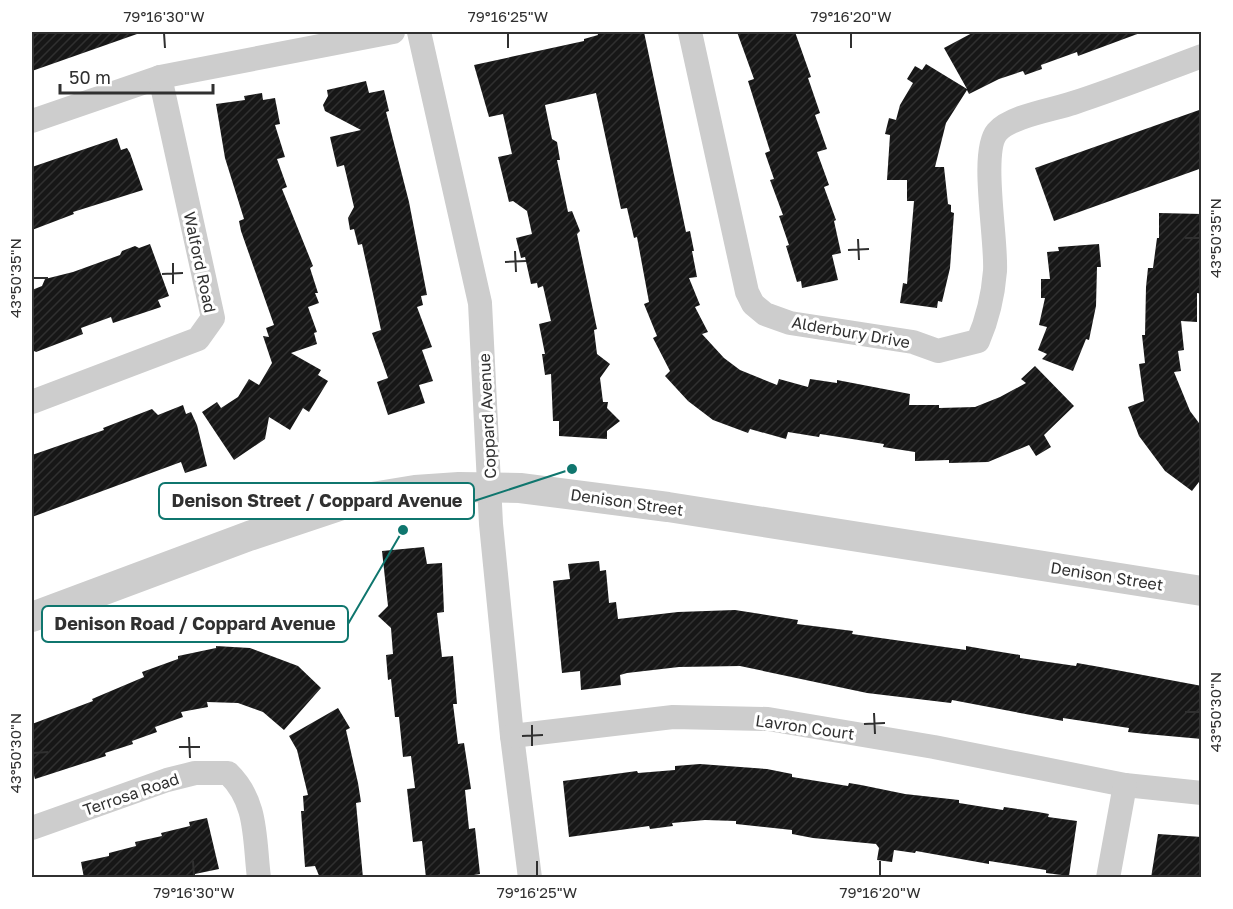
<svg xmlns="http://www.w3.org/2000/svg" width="1233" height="909" viewBox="0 0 1233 909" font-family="'Golos Text',sans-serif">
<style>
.building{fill:url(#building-hatch)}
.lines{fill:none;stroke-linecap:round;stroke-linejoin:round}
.minor{stroke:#cdcdcd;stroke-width:24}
.tertiary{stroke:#cdcdcd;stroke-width:30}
.ticks{fill:none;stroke:#303030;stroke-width:2}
.labels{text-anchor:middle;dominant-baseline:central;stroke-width:6;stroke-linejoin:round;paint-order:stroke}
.street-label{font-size:16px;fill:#303030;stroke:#fff}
.leader{fill:none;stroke:#0f766e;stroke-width:2}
.callout-dot{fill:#0f766e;stroke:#fff;stroke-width:2}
.callout{fill:#fff;stroke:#0f766e;stroke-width:2}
.callout-label{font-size:18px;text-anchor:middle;font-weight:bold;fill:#303030}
.neatline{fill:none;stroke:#303030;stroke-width:2}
.ticks-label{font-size:15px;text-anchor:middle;fill:#303030}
</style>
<defs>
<pattern id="building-hatch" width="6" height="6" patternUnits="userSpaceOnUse" patternTransform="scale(1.5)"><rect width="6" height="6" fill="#171717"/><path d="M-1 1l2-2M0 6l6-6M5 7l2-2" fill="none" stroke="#303030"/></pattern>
</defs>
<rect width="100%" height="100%" fill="#fff"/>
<g class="building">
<polygon points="32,32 137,32 137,34 32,71"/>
<polygon points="597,32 644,32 686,232 690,231 694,251 692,251 697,277 689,278 700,305 695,307 708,332 702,334 724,358 740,370 777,385 779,379 808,387 810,379 837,383 837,380 910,394 909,405 939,405 939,408 975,407 1000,397 1026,383 1021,379 1035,366 1074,406 1044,435 1051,447 1036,456 1029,445 988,462 949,463 949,460 915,461 915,452 883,447 884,444 820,434 819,437 788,432 786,439 750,429 748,433 713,420 688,401 665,376 670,371 653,338 657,336 644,304 649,302 637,237 634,238 627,208 621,209 596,93 545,105 552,139 557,142 560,160 557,160 568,212 572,211 580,231 577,234 597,329 594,330 597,354 610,364 600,378 603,402 608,402 607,408 620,421 607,431 607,439 559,436 559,421 553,421 551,374 545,375 542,354 545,354 539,324 551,321 543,286 538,288 537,283 531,284 525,257 521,258 516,238 532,234 527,211 513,201 509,202 498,157 512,154 503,114 489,117 474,65 584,41 584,39 598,35"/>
<polygon points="737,32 795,32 811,77 808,78 820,113 815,115 827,149 817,152 829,185 824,187 836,220 834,221 841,253 832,255 838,280 802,288 801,281 797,282 786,246 789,245 779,216 783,215 770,180 774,179 765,153 770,151 748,81 754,79"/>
<polygon points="974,32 1140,33 1078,56 1077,52 1041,65 1042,69 1025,75 1023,71 999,79 969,94 967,90 946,123 935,167 944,167 948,204 951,205 951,212 954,213 950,268 942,302 938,301 937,308 900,303 903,283 907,284 914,201 907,201 907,180 887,180 890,135 885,134 889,118 896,120 900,105 913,83 907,79 915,66 922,70 926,64 967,89 944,48"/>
<polygon points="366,81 369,93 384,90 389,111 386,112 409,202 427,295 421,296 423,305 417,307 432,347 422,350 433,381 419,385 425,403 388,415 377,382 388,378 372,333 381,330 362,244 358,245 354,229 350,230 348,218 354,207 344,165 337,167 330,137 361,130 325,111 323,105 328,96 327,90"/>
<polygon points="262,93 263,100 275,98 280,124 275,125 285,157 277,159 287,187 282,189 313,266 310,268 318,293 315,293 319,303 308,307 317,332 314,333 317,344 291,353 321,370 318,375 328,381 309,412 303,408 290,430 269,417 265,439 234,460 202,412 217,402 221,408 238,397 249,379 259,385 272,363 263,336 269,337 266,328 274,325 241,231 239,221 244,219 225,158 216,104 245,100 244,96"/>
<polygon points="1202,109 1202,168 1054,221 1035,168"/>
<polygon points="117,138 121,150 127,148 130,153 143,190 73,212 74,214 32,230 32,167"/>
<polygon points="1159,213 1202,214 1202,294 1197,293 1197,322 1181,321 1184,350 1178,351 1181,371 1174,372 1190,411 1202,427 1202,478 1192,491 1165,471 1139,436 1128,407 1144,401 1139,364 1145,363 1142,335 1145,335 1146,287 1148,268 1153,268 1157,238 1159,238"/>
<polygon points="150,244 169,296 158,300 161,307 113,323 111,317 81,328 83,334 36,352 32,350 32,290 42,286 45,279 73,272 120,255 122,251 135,246 139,248"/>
<polygon points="1099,244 1101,267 1097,267 1096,306 1089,340 1086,339 1073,371 1042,359 1047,354 1038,350 1047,327 1039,325 1045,298 1041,298 1041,279 1050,279 1047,252 1059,251 1058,247"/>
<polygon points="183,405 186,414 191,412 197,425 207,466 185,473 181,462 32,517 32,455 104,430 103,428 152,409 158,415"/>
<polygon points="424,547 427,564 442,563 444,612 437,613 442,657 453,656 457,704 453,704 458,744 464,743 468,769 471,789 465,790 469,829 475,828 480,874 474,875 474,878 426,878 422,841 413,842 407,789 415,788 411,756 403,757 399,717 395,717 391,679 388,680 386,655 393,654 391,628 378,616 388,606 382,551"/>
<polygon points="599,561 600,571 606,570 609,603 616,602 618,619 678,612 735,610 798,620 797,624 853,631 852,634 966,650 966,646 989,650 1020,655 1020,658 1076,666 1077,663 1100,667 1202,686 1202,739 1146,734 1128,732 1129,728 1063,718 1063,721 1047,718 952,700 951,703 867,693 740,666 679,667 627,673 620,675 621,685 581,690 580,671 562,673 553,581 570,579 568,564"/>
<polygon points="216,646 250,648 298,666 321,688 284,730 263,712 238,703 207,702 208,707 181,712 183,717 155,727 157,732 132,741 133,744 105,753 106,756 35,779 32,769 32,724 93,701 92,699 144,677 142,672 178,659 178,656 216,648"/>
<polygon points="338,708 350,728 346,730 358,783 361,802 356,803 363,878 320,878 315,866 305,867 301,811 304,811 303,796 308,795 297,750 289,736"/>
<polygon points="700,764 767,769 792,774 792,777 848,786 849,783 861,785 905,794 959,800 959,803 1003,810 1004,807 1038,812 1049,814 1048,817 1077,821 1069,876 1046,873 1046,870 989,861 989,864 916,851 915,853 894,850 892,862 877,860 879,848 876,844 813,838 792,834 792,830 736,824 736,821 705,820 672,823 673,826 650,829 649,826 569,837 563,781 637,771 638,773 675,770 675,766"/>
<polygon points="207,818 219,869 195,874 195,878 84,878 81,862 109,856 109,853 136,846 135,842 162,836 161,833 190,826 189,822"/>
<polygon points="1158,834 1202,837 1202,878 1151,878"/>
</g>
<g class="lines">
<g class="minor">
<polyline points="419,32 480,303 491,524 512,736 530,878"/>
<path d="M690,32L747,292L753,304L765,314L790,323L913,342L938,351L978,341C988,318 993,296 995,271C997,240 980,152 997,132C1011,116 1052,110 1073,103C1116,89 1159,72 1202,56"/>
<polyline points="32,121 160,77 393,32"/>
<polyline points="32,402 198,339 213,318 160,77"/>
<polyline points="512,736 673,717 768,719 934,747 1125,785 1202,793"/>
<path d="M32,828L167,780L195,773H228C258,802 254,838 259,878"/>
<polyline points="1108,878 1125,785"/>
</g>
<polyline class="tertiary" points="32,617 249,536 360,499 415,490 459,487 520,488 668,507 1202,591"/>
</g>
<path class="ticks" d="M164,33L165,48M508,33V48M851,33V48M1185,238H1200M858,239L859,260M848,250L869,249M515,251L516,272M505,262L526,261M173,263V284M162,274L183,273M33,278H48M1185,712H1200M874,713L875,734M864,724L885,723M532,725V746M522,736L543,735M189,737L190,758M179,747H200M33,753L48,752M193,861L194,876M537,861V876M880,861V876"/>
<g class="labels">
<g class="street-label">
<text transform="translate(200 262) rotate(78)">Walford Road</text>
<text transform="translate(851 332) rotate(10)">Alderbury Drive</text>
<text transform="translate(487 416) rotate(-93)">Coppard Avenue</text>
<text transform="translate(627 502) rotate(8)">Denison Street</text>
<text transform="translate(1107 576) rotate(9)">Denison Street</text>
<text transform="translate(805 727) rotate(8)">Lavron Court</text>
<text transform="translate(131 794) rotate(-19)">Terrosa Road</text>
</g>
</g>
<path class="leader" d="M572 469L474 501M403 530L348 624"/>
<g class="callout-dot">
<circle cx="572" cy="469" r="6"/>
<circle cx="403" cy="530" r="6"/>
</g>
<g class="callout">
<rect x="159" y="483" width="315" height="36" rx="6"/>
<rect x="42" y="606" width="306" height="36" rx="6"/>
</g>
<g class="callout-label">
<text x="317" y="507">Denison Street / Coppard Avenue</text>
<text x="195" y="630">Denison Road / Coppard Avenue</text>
</g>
<rect width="1233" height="909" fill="none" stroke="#ffffff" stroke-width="66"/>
<path d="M60 84v9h153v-9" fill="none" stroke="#303030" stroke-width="3"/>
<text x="69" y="84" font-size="18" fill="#303030" stroke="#ffffff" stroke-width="4.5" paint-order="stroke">50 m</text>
<rect x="33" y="33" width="1167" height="843" class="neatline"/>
<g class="ticks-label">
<text x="164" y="22">79°16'30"W</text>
<text x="508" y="22">79°16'25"W</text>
<text x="851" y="22">79°16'20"W</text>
<text transform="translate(1216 238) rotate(-90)" y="5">43°50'35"N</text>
<text transform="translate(16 278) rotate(-90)" y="5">43°50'35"N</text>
<text transform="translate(1216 712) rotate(-90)" y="5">43°50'30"N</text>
<text transform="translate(16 753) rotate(-90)" y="5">43°50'30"N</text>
<text x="194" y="898">79°16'30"W</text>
<text x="537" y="898">79°16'25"W</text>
<text x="880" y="898">79°16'20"W</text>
</g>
</svg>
